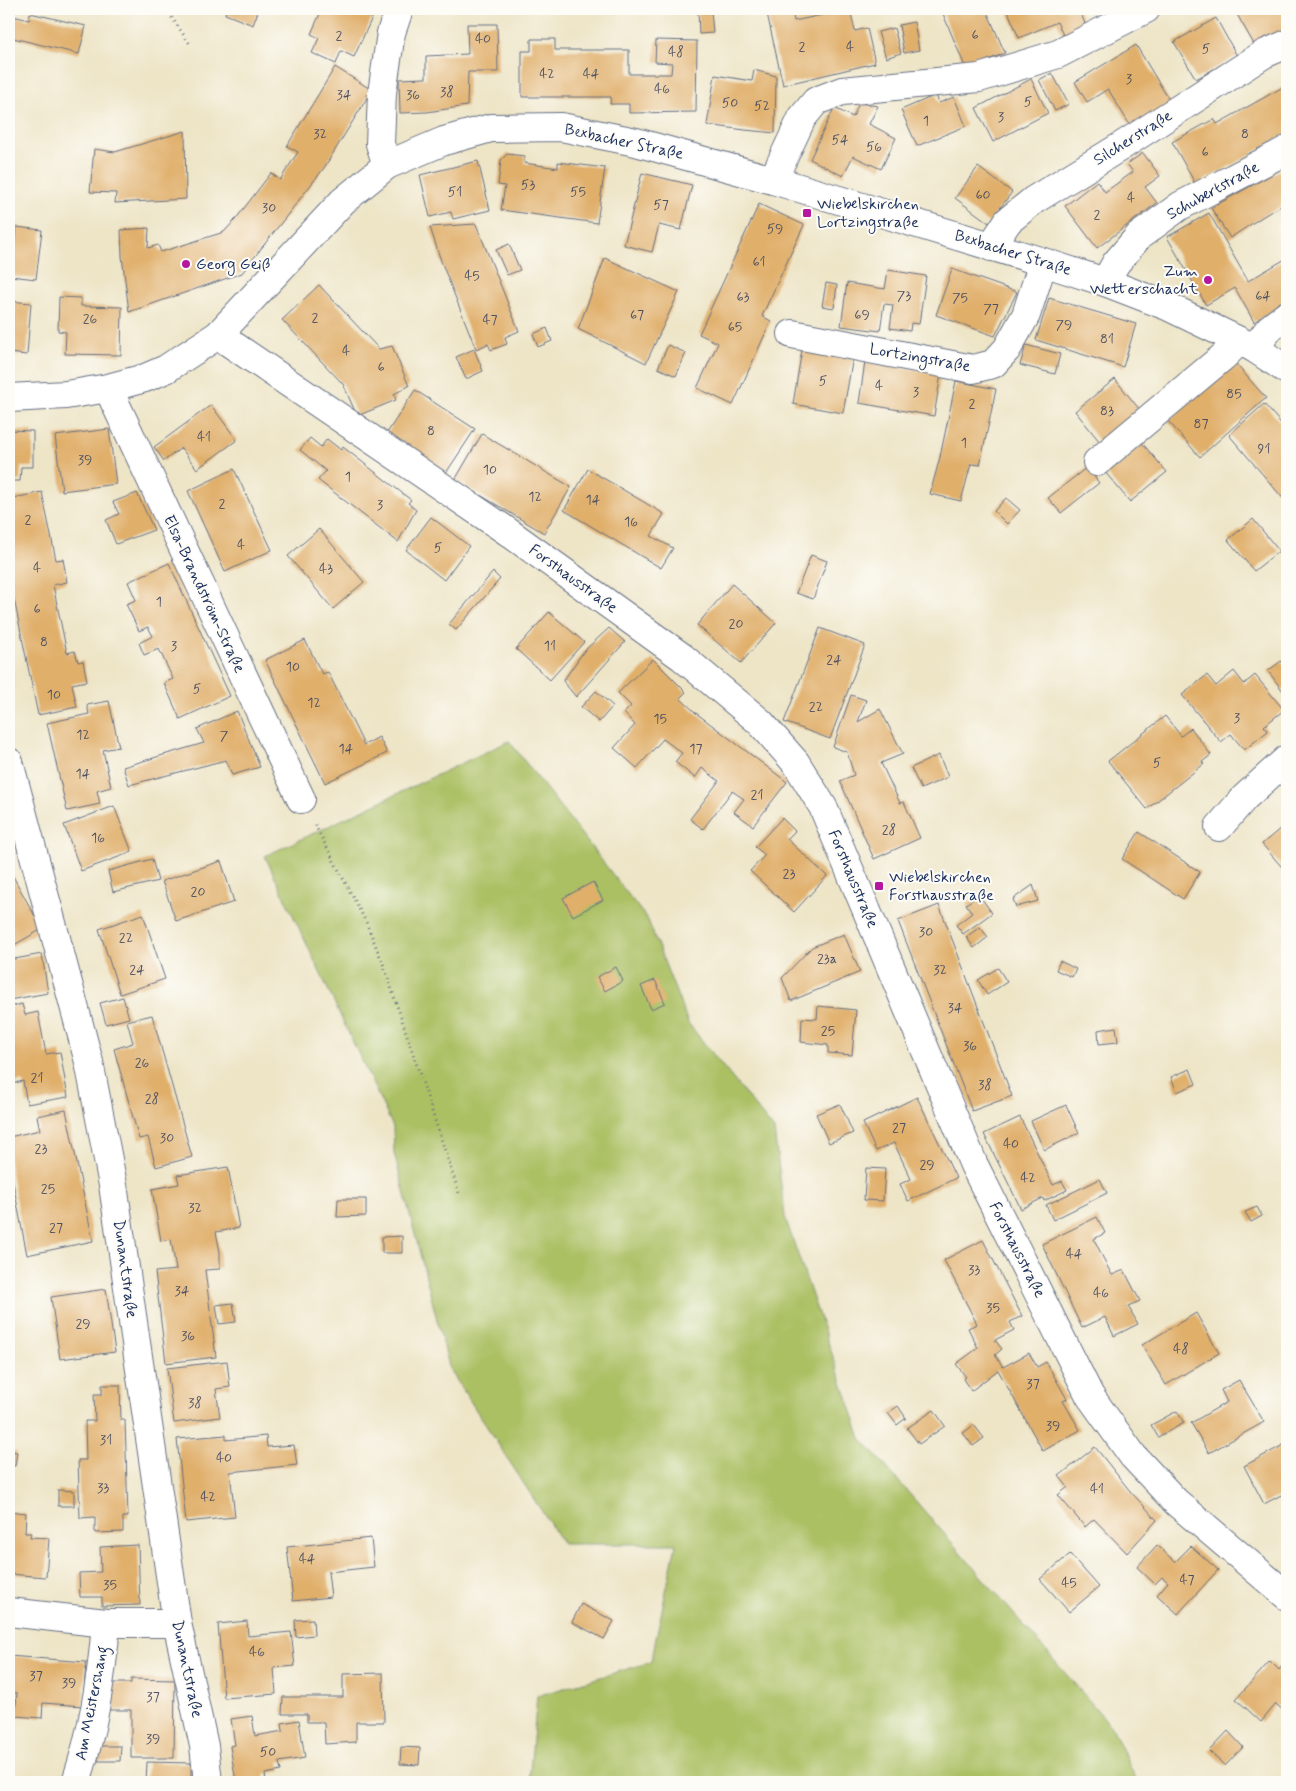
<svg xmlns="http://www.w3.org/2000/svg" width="1296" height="1791" viewBox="0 0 1296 1791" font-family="Mynerve,sans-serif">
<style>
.green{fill:#abc064;stroke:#637861}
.building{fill:#e0af6b}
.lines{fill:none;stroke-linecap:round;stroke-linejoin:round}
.minor-casing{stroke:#656f83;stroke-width:30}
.path{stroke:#656f83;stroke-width:3;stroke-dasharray:1 4;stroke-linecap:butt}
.minor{stroke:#fff;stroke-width:28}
.poi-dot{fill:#b5179e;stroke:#fdfcf7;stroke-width:2}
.labels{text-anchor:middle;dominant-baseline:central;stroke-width:4;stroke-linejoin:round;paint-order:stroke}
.number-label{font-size:14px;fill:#4c4f61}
.street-label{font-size:16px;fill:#1b2f5e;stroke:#fdfcf7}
.poi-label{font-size:16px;fill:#1b2f5e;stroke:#fdfcf7;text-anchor:start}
</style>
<rect width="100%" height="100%" fill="#fdfcf7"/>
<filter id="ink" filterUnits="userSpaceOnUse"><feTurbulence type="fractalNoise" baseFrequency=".02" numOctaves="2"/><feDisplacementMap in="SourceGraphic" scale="10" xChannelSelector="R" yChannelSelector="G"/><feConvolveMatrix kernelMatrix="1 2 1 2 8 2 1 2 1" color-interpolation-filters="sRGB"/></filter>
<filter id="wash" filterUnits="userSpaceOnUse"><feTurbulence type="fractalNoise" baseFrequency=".0096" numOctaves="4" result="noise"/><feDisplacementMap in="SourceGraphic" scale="20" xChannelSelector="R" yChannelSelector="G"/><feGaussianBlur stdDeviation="1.12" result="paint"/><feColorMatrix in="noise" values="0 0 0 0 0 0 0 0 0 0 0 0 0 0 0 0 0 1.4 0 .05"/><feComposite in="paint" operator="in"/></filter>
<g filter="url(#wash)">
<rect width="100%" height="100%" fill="#eee5c7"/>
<polygon class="green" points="509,741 648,920 688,1023 774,1130 785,1217 861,1438 1112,1727 1137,1782 529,1782 537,1696 651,1662 676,1544 563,1544 450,1370 394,1153 393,1127 265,856"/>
<g id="blocks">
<g class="building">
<polygon points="227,9 259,9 253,25 225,14"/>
<polygon points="322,9 376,9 354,57 341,51 336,64 312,53 319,38 311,34"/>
<polygon points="766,9 792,9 794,21 850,9 855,31 867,28 875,63 783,85"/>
<polygon points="941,9 986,9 1005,53 966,69"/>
<polygon points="1007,9 1079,9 1086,26 1063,35 1057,22 1019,38"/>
<polygon points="1234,9 1287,9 1287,28 1255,46"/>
<polygon points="698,11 711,11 713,33 699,34"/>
<polygon points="30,13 86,26 79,54 9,37 9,15 29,20"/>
<polygon points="1216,18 1237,56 1196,79 1174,42"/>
<polygon points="914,22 919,50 904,53 899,25"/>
<polygon points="467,24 497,24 498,72 468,72 467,106 427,112 400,113 399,79 426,78 426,56 468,54"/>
<polygon points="894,28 901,53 886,58 878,32"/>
<polygon points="531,39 555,39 555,50 629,50 629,74 671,74 672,63 655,62 656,40 697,41 696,112 629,113 629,104 610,104 611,97 522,97 522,51 531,51"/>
<polygon points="1136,45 1171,103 1131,127 1108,89 1087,102 1075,82"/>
<polygon points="335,67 372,90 324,168 242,273 129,312 122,256 121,230 149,228 148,248 158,245 161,252 224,232 235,220 271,173 280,180 298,152 287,146"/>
<polygon points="754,70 776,76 775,133 745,130 707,125 715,75 752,81"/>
<polygon points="1052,73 1069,104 1055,111 1039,80"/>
<polygon points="1031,79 1048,113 993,142 976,108"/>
<polygon points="1283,87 1287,95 1287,134 1196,185 1172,142 1214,119 1217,124"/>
<polygon points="936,95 939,103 954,97 966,126 917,146 901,110"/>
<polygon points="859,103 878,106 869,124 896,138 881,169 853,156 843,176 810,159 834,108 853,117"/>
<polygon points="185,131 186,199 115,203 116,193 90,192 94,149 115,152"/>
<polygon points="1143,153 1160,176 1145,187 1157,203 1097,248 1065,206 1097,181 1105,192 1133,172 1127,164"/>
<polygon points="507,154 525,156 524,163 558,168 558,162 605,168 597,223 501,210 505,186 498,185 501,160"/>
<polygon points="478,161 490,210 453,219 451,212 430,217 420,175"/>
<polygon points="1287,166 1287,203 1265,215 1230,238 1211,208"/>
<polygon points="978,167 1012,192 989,223 955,198"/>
<polygon points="642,173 692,185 681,230 659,225 652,252 624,245"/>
<polygon points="759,204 804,225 762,316 771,321 733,405 697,388 718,343 699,334"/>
<polygon points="1209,213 1248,281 1287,258 1287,303 1254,322 1235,288 1206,305 1167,237"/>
<polygon points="476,224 519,331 505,337 507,344 491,350 488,344 476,349 441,261 430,227"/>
<polygon points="16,227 42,230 36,279 11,276"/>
<polygon points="509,244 520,270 507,275 496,250"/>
<polygon points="605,258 679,292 646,363 578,329"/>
<polygon points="952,269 1017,292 995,336 936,315"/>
<polygon points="888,270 926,276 919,324 911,323 910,331 890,328 893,305 884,304 880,331 841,326 847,283 885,289"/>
<polygon points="826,283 837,285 834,308 822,306"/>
<polygon points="319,285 379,349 392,346 409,386 394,394 396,400 357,416 343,384 282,320"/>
<polygon points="59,297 81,298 81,306 122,307 121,355 65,354 66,332 58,331"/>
<polygon points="1049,298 1136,324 1123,367 1036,340"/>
<polygon points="9,301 31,303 27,355 9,353"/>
<polygon points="547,328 552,341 538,347 533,334"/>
<polygon points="668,345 686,353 676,376 658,368"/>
<polygon points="1026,345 1060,354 1055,374 1020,365"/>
<polygon points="474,349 483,371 466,379 456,357"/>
<polygon points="802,349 853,357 843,413 793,404"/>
<polygon points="865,362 941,374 934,416 859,403"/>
<polygon points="1234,362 1266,398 1200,457 1168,421"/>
<polygon points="1115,379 1140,410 1100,442 1075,411"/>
<polygon points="956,381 996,389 980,465 971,464 961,501 930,494 940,457"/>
<polygon points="415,390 475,429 446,473 387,433"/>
<polygon points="1264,404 1287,430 1287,503 1229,435"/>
<polygon points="211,405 237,440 197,469 181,448 164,461 154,447"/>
<polygon points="109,429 116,484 62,491 55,436"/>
<polygon points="9,430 33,431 33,467 21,467 20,481 9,481"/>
<polygon points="482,434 571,487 544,533 455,480"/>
<polygon points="310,438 321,447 327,439 341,450 343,447 411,500 408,503 416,510 398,542 318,480 326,471 300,450"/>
<polygon points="1142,443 1167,472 1130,502 1105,472"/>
<polygon points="1087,467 1099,483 1061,513 1048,498"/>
<polygon points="234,469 272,550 225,572 188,491"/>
<polygon points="588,469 664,514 651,536 673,548 661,568 564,510"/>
<polygon points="42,492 56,560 63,559 67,582 53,585 67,653 75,651 78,662 83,661 87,681 72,684 77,707 38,715 9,575 9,499"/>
<polygon points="137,493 154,530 116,544 106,520 119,514 113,502"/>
<polygon points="1006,498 1020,510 1007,524 994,511"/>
<polygon points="431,517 469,546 444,580 406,550"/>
<polygon points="1253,519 1279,551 1254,571 1228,540"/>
<polygon points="319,529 364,582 333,609 288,556"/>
<polygon points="811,555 827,561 813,599 796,593"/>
<polygon points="169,563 230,696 180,719 164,683 173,679 159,649 144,655 139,643 153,636 148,627 139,631 126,604 136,600 128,582"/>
<polygon points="493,572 500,579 456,630 449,624"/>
<polygon points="732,584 776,623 741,663 697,625"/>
<polygon points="549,612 584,642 550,680 516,649"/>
<polygon points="609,628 625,642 576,697 563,681 584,651"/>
<polygon points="820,628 865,645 830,739 784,722"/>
<polygon points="305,640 322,674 328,672 364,745 379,737 387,753 325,783 265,660"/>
<polygon points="653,659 686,692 680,698 696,713 787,782 753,826 734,812 744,799 732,791 703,829 690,819 719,781 702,768 695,778 675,762 682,753 663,739 637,768 614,748 635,725 624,713 631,706 618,693"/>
<polygon points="1281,661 1287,668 1286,695 1268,671"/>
<polygon points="1234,671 1244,684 1255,675 1284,710 1264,726 1268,731 1244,750 1231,734 1221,742 1182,695 1207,675 1216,686"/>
<polygon points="596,691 613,706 599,722 581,707"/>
<polygon points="851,695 866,700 858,722 880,709 903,754 881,763 900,803 904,802 920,838 874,859 840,781 854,775 847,752 833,747"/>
<polygon points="109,701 119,747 103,750 111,787 97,791 100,804 67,811 47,723 89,714 87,705"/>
<polygon points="237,711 260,767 232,775 226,760 129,785 123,767 204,743 197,729"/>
<polygon points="1165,716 1181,736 1191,728 1211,755 1202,762 1204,764 1147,809 1108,761"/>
<polygon points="939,755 948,777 921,789 911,768"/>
<polygon points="114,806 132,852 81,871 64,825"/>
<polygon points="782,818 795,831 787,839 827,876 794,912 750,871 765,855 755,847"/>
<polygon points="1287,823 1287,873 1262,844"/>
<polygon points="1139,832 1200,872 1183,899 1122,859"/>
<polygon points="152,859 158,881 113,892 108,871"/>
<polygon points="221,861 234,902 176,921 162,881"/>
<polygon points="9,869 42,929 9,948"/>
<polygon points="593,882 603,900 573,916 563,898"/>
<polygon points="1033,885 1038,901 1016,907 1013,899"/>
<polygon points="979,895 992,913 963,934 956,925 972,913 966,904"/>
<polygon points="939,905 1012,1096 972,1111 898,921"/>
<polygon points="143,914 165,979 120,994 99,929"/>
<polygon points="980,927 988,937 974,948 966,937"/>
<polygon points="844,934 860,972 791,1001 782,978 812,947"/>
<polygon points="42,954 48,993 9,1000 9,960"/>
<polygon points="1060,961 1076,969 1072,977 1056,970"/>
<polygon points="616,967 623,981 605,991 597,977"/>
<polygon points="998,968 1007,982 987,995 978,980"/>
<polygon points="655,980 665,1003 651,1009 641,986"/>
<polygon points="123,997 129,1018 106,1024 100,1003"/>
<polygon points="22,1004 25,1015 38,1012 46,1054 60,1052 68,1097 27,1104 23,1081 11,1084 9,1074 9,1007"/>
<polygon points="818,1006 856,1010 852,1055 828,1053 828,1045 801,1042 802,1018 817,1019"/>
<polygon points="152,1015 192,1157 156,1167 148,1137 139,1139 114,1049 133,1043 127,1021"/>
<polygon points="1116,1027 1118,1042 1099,1044 1098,1030"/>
<polygon points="1190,1069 1196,1084 1177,1092 1171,1077"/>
<polygon points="917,1097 956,1178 908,1201 900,1184 911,1179 894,1143 876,1151 863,1123"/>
<polygon points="840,1104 853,1133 829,1143 816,1114"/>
<polygon points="1066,1105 1079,1133 1044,1150 1031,1121"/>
<polygon points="66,1110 93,1241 27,1255 9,1162 9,1137 40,1130 37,1116"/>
<polygon points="1020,1117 1053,1185 1062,1181 1067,1190 1044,1201 1043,1198 1021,1209 984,1134"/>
<polygon points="228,1167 239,1228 216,1232 220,1252 220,1269 205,1270 216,1357 166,1363 155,1272 176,1270 171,1239 161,1241 152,1189 179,1184 177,1175"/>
<polygon points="866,1168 885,1169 883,1201 864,1200"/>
<polygon points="1100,1179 1107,1193 1053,1220 1046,1205"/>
<polygon points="338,1199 366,1199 366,1216 337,1217"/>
<polygon points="1257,1207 1262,1216 1251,1222 1245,1212"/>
<polygon points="1097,1217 1105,1233 1094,1239 1106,1264 1112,1275 1124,1270 1140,1301 1128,1306 1138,1324 1114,1336 1105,1317 1082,1328 1042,1244"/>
<polygon points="402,1236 402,1253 382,1253 382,1237"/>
<polygon points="983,1240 1022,1316 1010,1322 1014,1330 995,1340 1002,1349 995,1355 1003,1367 1029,1353 1037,1367 1046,1362 1067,1399 1063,1401 1080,1430 1043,1451 998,1370 971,1391 963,1379 966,1377 956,1364 978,1348 968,1328 977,1324 944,1260"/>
<polygon points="106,1289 115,1352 60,1359 51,1297"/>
<polygon points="233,1303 236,1322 219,1324 216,1305"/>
<polygon points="1196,1313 1219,1353 1166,1385 1142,1345"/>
<polygon points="227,1361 230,1387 216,1389 220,1417 174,1423 167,1368"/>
<polygon points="1239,1380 1264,1422 1209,1453 1191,1423 1227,1402 1221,1390"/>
<polygon points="102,1385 120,1385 121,1420 125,1420 128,1517 123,1517 123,1532 95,1533 95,1517 80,1518 78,1460 86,1460 85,1421 95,1421 94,1394 102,1394"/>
<polygon points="898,1406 906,1418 897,1425 888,1413"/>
<polygon points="934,1410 945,1426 919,1444 907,1428"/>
<polygon points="1177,1411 1184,1423 1158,1437 1151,1425"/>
<polygon points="974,1425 984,1438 973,1446 963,1433"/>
<polygon points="226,1435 226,1440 266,1436 267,1447 294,1445 297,1465 230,1472 235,1517 186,1522 177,1439"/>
<polygon points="1287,1443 1287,1492 1264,1504 1244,1466"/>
<polygon points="1095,1447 1130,1491 1157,1520 1127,1553 1094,1519 1085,1527 1058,1495 1068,1487 1059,1476"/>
<polygon points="9,1451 17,1452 15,1466 9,1465"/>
<polygon points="58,1490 74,1491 74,1506 58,1506"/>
<polygon points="9,1511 26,1513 25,1533 31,1533 30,1537 49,1538 46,1577 9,1574"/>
<polygon points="371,1538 374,1567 328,1572 331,1597 293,1601 287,1547"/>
<polygon points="138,1545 140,1605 102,1606 102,1597 80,1597 79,1573 101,1572 100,1547"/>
<polygon points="1157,1545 1175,1562 1191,1546 1218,1570 1178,1614 1157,1595 1168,1582 1162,1577 1155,1584 1137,1567"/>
<polygon points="1070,1554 1099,1587 1069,1612 1040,1579"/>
<polygon points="581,1604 614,1621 604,1639 572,1622"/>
<polygon points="313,1619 314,1635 296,1637 295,1620"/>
<polygon points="247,1621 248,1636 291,1632 295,1666 274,1668 276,1694 224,1698 218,1624"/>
<polygon points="9,1656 86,1662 83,1706 43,1703 42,1718 15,1716 17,1693 9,1692"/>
<polygon points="1287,1660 1287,1714 1276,1704 1261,1722 1236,1699 1270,1661 1279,1670"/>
<polygon points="383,1673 384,1722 356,1722 356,1742 325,1744 324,1722 307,1722 307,1714 282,1714 283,1697 343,1697 343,1674"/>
<polygon points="131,1679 175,1680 174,1758 131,1758 131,1710 107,1710 107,1683 131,1683"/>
<polygon points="252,1716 255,1736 283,1731 282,1723 299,1720 305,1758 279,1762 281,1771 265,1774 266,1782 236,1782 230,1746 235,1745 231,1719"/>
<polygon points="1228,1731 1243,1747 1225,1766 1209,1751"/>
<polygon points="98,1746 121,1746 120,1761 98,1761"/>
<polygon points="401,1747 420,1748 419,1765 400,1764"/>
<polygon points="147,1762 191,1763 191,1782 146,1782"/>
</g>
</g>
</g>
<g filter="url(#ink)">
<use href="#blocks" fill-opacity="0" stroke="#656f83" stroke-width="1"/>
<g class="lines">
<defs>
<g id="minor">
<polyline points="387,165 380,144 382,93 391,33 399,9"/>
<polyline points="773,180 802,118 816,101 842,91 979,78 1058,54 1146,9"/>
<polyline points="991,247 1008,221 1034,200 1120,147 1264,54 1287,44"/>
<polyline points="1105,282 1116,263 1139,236 1180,206 1287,150"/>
<polyline points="792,334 973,369 993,364 1007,349 1026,315 1043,262"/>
<polyline points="218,335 504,529 682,657 760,722 796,763 823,807 974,1165 1090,1396 1133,1456 1176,1502 1287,1596"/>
<polyline points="1254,348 1270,328 1287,315"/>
<polyline points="108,388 301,799"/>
<polyline points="9,398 66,395 108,388 145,378 166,369 218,335 343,201 387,165 444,141 491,128 561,127 636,142 773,180 1043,262 1105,282 1167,306 1254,348 1287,370"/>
<polyline points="1097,462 1224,356 1239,341"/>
<polyline points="9,762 89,1062 113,1185 177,1623 204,1746 208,1782"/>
<polyline points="1219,827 1244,798 1287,759"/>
<polyline points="9,1612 106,1623 177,1623"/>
<path d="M76,1782C93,1731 102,1677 106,1623"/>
</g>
</defs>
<use href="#minor" class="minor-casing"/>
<g class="path">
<polyline points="166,9 190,44"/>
<polyline points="315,825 366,922 384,966 460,1196"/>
</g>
<use href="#minor" class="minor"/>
</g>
</g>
<g class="poi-dot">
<rect x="802" y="208" width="10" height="10" rx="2.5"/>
<circle cx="186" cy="264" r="5"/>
<circle cx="1208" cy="280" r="5"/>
<rect x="874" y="881" width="10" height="10" rx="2.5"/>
</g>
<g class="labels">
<g class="number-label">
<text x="975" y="35">6</text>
<text x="339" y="36">2</text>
<text x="483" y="39">40</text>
<text x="802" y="47">2</text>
<text x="850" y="47">4</text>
<text x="1206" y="49">5</text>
<text x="676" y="52">48</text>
<text x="547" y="74">42</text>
<text x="591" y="74">44</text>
<text x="1129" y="79">3</text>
<text x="662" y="89">46</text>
<text x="447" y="92">38</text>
<text x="344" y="95">34</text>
<text x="413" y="95">36</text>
<text x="1028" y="102">5</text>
<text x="730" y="103">50</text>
<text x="762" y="106">52</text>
<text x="1001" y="117">3</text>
<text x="926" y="121">1</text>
<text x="320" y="134">32</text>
<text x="1245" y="134">8</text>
<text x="840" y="140">54</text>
<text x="874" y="147">56</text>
<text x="1205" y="152">6</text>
<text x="528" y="185">53</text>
<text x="455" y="192">51</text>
<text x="578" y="192">55</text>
<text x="983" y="195">60</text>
<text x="1131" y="198">4</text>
<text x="661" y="205">57</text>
<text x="269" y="208">30</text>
<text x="1097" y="215">2</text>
<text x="775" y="229">59</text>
<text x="759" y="262">61</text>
<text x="472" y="276">45</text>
<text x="904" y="296">73</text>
<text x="1263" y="296">64</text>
<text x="743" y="297">63</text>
<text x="960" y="298">75</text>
<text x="991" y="309">77</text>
<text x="637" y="315">67</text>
<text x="862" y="315">69</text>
<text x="315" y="318">2</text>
<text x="90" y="319">26</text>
<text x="490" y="320">47</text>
<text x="1064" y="325">79</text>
<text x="735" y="327">65</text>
<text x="1107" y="339">81</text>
<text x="346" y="351">4</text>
<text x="381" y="367">6</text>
<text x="823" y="381">5</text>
<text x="879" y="386">4</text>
<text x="916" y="392">3</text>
<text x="1234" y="394">85</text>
<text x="972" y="404">2</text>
<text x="1107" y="411">83</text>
<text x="1201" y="424">87</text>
<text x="431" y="431">8</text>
<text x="204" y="437">41</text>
<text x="964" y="443">1</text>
<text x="1264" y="449">91</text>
<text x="85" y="460">39</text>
<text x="490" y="470">10</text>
<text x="348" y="477">1</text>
<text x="535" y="497">12</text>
<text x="593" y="500">14</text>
<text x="222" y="504">2</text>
<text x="380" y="505">3</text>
<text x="28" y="520">2</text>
<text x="631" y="522">16</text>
<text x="241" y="545">4</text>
<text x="438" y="548">5</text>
<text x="37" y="568">4</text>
<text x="326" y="569">43</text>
<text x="159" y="602">1</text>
<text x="37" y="609">6</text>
<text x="736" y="624">20</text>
<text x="44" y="642">8</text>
<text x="174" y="646">3</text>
<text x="550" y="646">11</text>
<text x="834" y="660">24</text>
<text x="293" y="667">10</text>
<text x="197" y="689">5</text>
<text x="54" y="695">10</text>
<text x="314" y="703">12</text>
<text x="816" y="707">22</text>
<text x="1237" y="718">3</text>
<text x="660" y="719">15</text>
<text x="83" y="735">12</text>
<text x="224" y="736">7</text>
<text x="346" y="749">14</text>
<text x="696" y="749">17</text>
<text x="1157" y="763">5</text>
<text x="83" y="774">14</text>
<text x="757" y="795">21</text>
<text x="889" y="830">28</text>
<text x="98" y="838">16</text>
<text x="789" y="874">23</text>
<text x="198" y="892">20</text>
<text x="926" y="932">30</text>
<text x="126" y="938">22</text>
<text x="827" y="959">23a</text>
<text x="137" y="970">24</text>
<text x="940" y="970">32</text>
<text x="955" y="1008">34</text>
<text x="828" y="1031">25</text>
<text x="970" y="1046">36</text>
<text x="142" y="1063">26</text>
<text x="37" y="1078">21</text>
<text x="985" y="1085">38</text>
<text x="152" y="1099">28</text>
<text x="899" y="1128">27</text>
<text x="167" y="1138">30</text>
<text x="1011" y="1144">40</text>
<text x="41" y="1149">23</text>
<text x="927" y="1165">29</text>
<text x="1028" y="1178">42</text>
<text x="48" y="1189">25</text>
<text x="195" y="1208">32</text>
<text x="56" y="1228">27</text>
<text x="1074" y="1254">44</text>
<text x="974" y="1270">33</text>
<text x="182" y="1291">34</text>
<text x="1101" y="1293">46</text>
<text x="993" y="1308">35</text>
<text x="83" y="1324">29</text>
<text x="188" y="1336">36</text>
<text x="1181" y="1349">48</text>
<text x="1033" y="1384">37</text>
<text x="195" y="1403">38</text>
<text x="1053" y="1426">39</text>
<text x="106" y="1440">31</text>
<text x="224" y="1458">40</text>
<text x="103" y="1488">33</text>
<text x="1097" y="1489">41</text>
<text x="208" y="1497">42</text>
<text x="307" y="1559">44</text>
<text x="1187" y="1580">47</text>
<text x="1069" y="1583">45</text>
<text x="110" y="1585">35</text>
<text x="257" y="1652">46</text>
<text x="36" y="1676">37</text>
<text x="69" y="1683">39</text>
<text x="153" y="1697">37</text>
<text x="153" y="1739">39</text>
<text x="268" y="1752">50</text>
</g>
<g class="street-label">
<text transform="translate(1133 138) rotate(-32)">Silcherstraße</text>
<text transform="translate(624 142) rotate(12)">Bexbacher Straße</text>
<text transform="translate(1213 191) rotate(-29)">Schubertstraße</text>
<text transform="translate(1013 253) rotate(17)">Bexbacher Straße</text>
<text transform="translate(920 358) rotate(10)">Lortzingstraße</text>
<text transform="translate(573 579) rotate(36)">Forsthausstraße</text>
<text transform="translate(204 594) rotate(65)">Elsa-Brandström-Straße</text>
<text transform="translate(853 879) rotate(67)">Forsthausstraße</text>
<text transform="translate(1017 1250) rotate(63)">Forsthausstraße</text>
<text transform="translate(125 1269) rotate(82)">Dunantstraße</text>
<text transform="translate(187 1669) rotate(78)">Dunantstraße</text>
<text transform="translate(92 1703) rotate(-79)">Am Meistershang</text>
</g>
<g class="poi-label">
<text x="817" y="204">Wiebelskirchen<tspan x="817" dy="18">Lortzingstraße</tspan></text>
<text x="196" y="264">Georg Geiß</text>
<text x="1198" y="271" text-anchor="end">Zum<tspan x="1198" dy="18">Wetterschacht</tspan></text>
<text x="889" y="877">Wiebelskirchen<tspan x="889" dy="18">Forsthausstraße</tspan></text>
</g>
</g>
<rect width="1296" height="1791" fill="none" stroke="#fdfcf7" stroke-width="30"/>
</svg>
